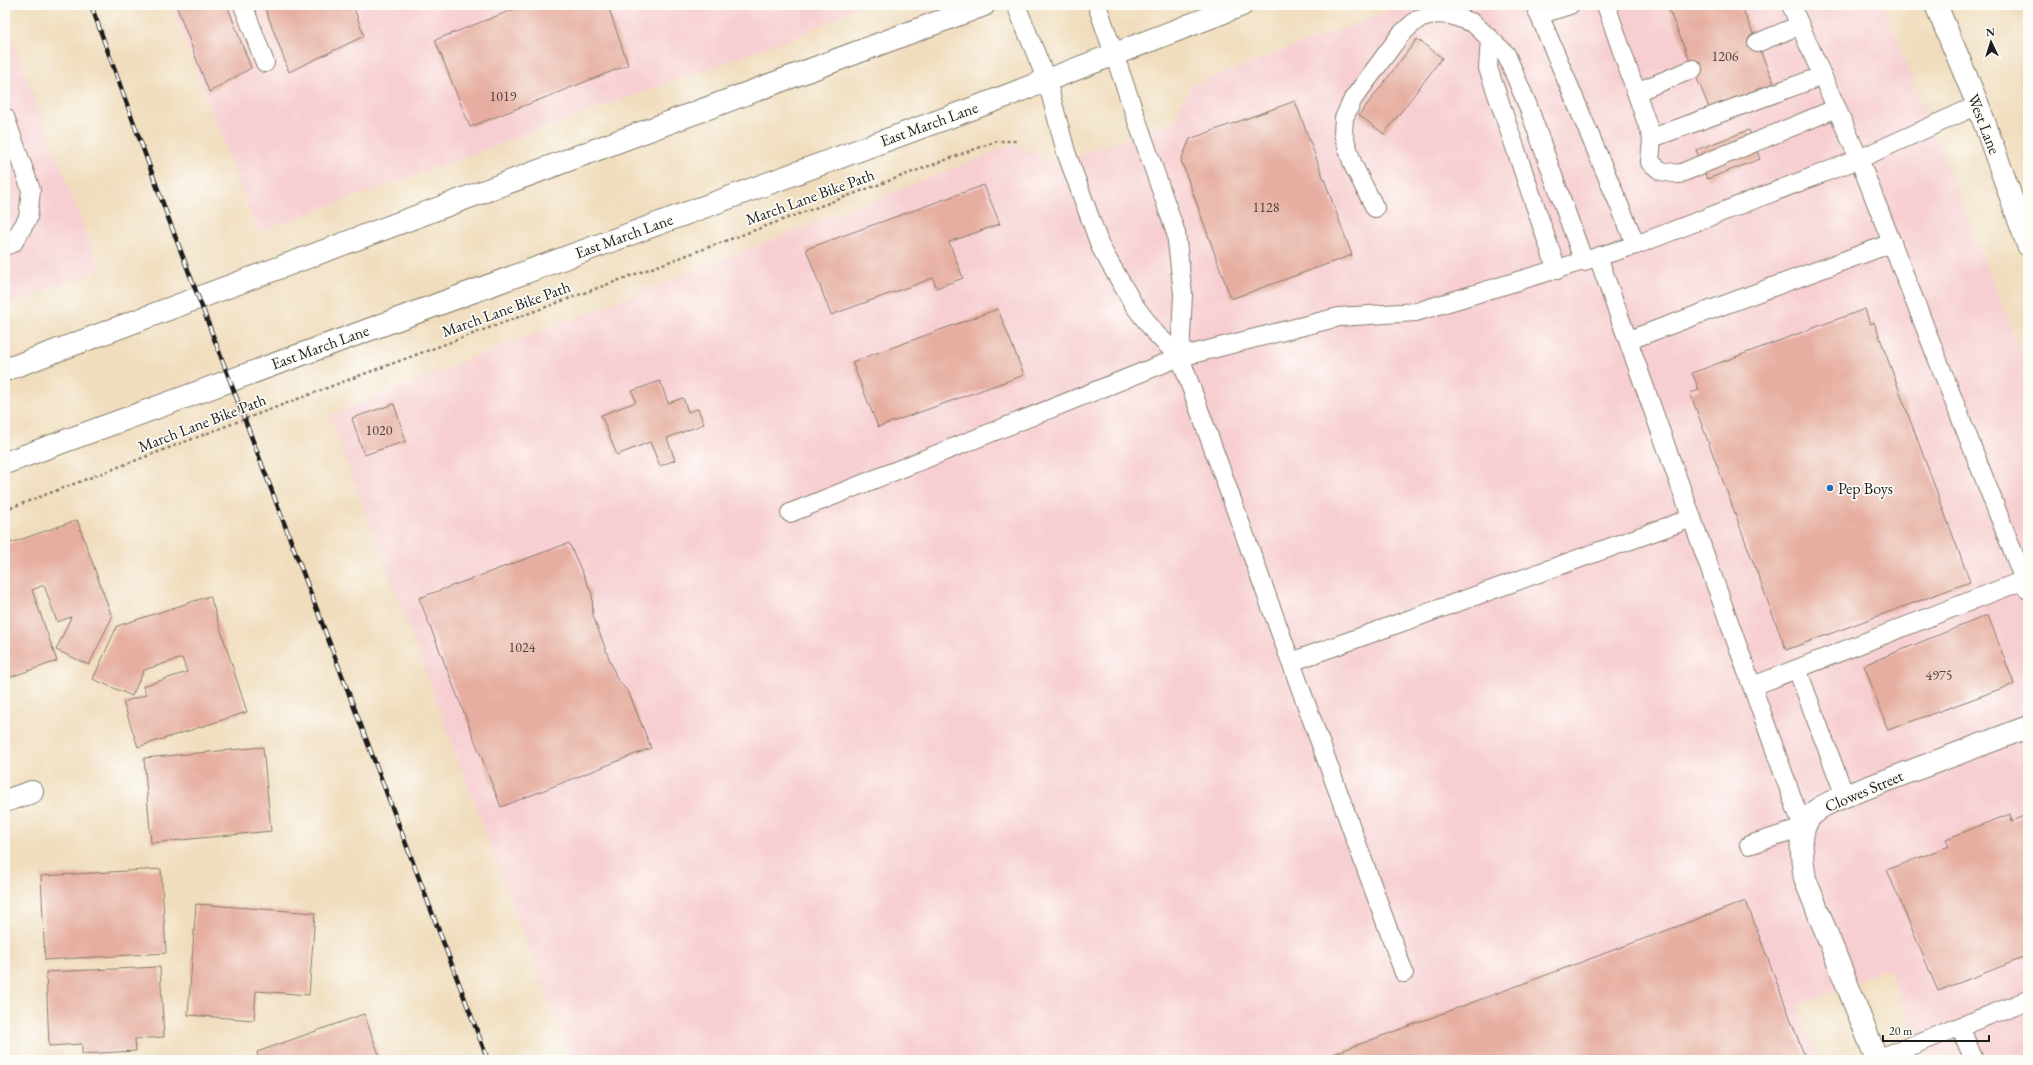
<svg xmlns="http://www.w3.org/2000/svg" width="2033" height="1065" viewBox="0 0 2033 1065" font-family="'EB Garamond',serif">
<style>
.built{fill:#f7cfd2}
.building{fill:#e6aea0}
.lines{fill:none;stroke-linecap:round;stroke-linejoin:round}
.lane-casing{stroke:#867c6c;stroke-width:20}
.street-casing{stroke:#867c6c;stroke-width:24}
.primary-casing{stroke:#867c6c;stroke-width:24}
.path{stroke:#867c6c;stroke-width:2.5;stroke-dasharray:3 3;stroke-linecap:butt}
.lane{stroke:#fff;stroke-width:18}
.street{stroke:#fff;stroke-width:22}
.primary{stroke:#fff;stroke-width:22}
.rail-casing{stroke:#1c1c1c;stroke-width:4.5}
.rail{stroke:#fdfcf7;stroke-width:3;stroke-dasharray:9;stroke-linecap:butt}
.poi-dot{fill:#1f6fb2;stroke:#fdfcf7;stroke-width:1.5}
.labels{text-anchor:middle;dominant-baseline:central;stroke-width:3.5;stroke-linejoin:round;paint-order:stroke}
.number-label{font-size:14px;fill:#4e403d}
.street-label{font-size:16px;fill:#1c1c1c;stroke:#fdfcf7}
.poi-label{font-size:16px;fill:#1c1c1c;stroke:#fdfcf7;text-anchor:start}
</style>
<rect width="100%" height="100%" fill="#fdfcf7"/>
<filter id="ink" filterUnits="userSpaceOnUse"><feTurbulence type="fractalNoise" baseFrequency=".025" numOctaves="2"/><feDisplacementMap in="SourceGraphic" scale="8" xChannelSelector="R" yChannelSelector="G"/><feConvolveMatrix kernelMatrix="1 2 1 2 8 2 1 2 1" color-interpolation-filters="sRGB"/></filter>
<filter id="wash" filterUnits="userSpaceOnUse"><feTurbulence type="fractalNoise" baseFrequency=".012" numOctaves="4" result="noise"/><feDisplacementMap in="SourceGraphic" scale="16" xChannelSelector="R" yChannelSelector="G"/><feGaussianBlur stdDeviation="0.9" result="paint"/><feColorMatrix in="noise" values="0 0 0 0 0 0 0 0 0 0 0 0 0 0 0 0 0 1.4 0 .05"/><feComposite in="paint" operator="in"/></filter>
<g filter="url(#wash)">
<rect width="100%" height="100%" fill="#f0ddbd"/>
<g class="built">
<polygon points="171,5 862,5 800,35 258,232"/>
<polygon points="1405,5 1883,5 2028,372 2028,1060 1926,1060 1888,968 1798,1006 1819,1060 571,1060 329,415 1015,144 1055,164 1174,121 1190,86"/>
<polygon points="5,21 100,269 5,307"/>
</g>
<g id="blocks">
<g class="building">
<polygon points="176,5 227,5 251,68 209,92"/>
<polygon points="264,5 353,5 364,36 289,72"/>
<polygon points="525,5 608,6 628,65 470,127 435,40"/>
<polygon points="1667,5 1741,5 1775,86 1710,110"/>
<polygon points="1417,39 1442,58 1384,134 1359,115"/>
<polygon points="1295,101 1352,255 1231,299 1181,160 1190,139"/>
<polygon points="1749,130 1760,159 1707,179 1696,150"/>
<polygon points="984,185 1000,224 949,242 963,278 936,288 933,278 831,315 806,249"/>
<polygon points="998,309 1024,375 878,427 852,362"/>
<polygon points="1865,309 1870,324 1874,322 1970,582 1786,650 1690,393 1699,390 1692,373"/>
<polygon points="660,381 668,403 683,398 688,412 698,409 704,424 667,438 675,460 660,466 650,442 617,455 601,415 636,402 632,391"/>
<polygon points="394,404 406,441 364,455 352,418"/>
<polygon points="77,520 112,617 89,665 56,650 71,617 57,622 44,585 32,590 57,661 5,679 5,545"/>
<polygon points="569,543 592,594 593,616 617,679 629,693 651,748 501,807 419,598"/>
<polygon points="210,596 247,712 138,747 123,702 146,695 143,686 187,672 182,658 144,670 132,696 93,679 117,626"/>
<polygon points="1988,615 2014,684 1888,730 1864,665"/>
<polygon points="263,747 271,831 151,843 144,758"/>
<polygon points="2010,814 2012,821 2028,814 2028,956 1938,991 1887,870 1949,846 1946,839"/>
<polygon points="161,869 166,953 45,960 41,876"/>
<polygon points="1746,901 1806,1060 1317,1060"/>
<polygon points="196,904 315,913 309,995 256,991 254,1020 188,1015"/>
<polygon points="160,967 164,1037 135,1039 136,1051 82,1054 82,1044 49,1046 46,972"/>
<polygon points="364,1014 381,1060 259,1060 257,1052"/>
</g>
</g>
</g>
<g filter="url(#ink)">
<use href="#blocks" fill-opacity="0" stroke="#867c6c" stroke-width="1"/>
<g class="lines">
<defs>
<g id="lane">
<polyline points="243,5 265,63"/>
<polyline points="1016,5 1047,81 1066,152 1101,248 1134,305 1156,334 1180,357"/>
<polyline points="1097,5 1176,233 1183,294 1180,357 1404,973"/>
<polyline points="1535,5 1636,245 1859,159 1978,105"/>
<polyline points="1606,5 1652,138 1650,162 1661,171 1679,174 1837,108"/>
<polyline points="1791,5 1859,159 2028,590"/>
<polyline points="1539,15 1570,5"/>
<polyline points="1490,38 1488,68 1557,270"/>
<polyline points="1757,43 1800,25"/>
<polyline points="1636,92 1693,69"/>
<polyline points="5,117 31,190 28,218 13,243 5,246"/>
<polyline points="1652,138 1822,76"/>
<polyline points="1375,208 1353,165 1343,133 1344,118 1353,99 1401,34 1418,19 1436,14 1451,15 1473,23 1506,54 1528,106 1584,262"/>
<polyline points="1598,257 1803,828 1749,845"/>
<polyline points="1629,340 1892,243"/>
<polyline points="790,513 1180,357 1339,317 1416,312 1636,245"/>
<polyline points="1291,662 1692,518"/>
<polyline points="1797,669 1845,796"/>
<polyline points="1753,686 2024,580"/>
<polyline points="1960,1027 1974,1060"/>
<polyline points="1877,1059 2028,1000"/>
</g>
<g id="street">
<polyline points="5,801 32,792"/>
<path d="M1877,1060L1805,879C1802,857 1795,826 1817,810C1825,804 1836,800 1845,796L2028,727"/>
</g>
<g id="primary">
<polyline points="1936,5 1978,105 2028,245"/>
<polyline points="5,370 984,5"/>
<polyline points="5,463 993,101 1242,5"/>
</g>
</defs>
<use href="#lane" class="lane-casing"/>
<use href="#street" class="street-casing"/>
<use href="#primary" class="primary-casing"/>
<polyline class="path" points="5,510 353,378 997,141 1018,141"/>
<use href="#lane" class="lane"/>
<use href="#street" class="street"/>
<use href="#primary" class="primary"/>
<defs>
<polyline id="rail" points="91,5 169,220 488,1060"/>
</defs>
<use href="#rail" class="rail-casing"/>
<use href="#rail" class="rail"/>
</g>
</g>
<circle class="poi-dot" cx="1830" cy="488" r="4"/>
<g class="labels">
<g class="number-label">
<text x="1725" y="56">1206</text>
<text x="503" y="96">1019</text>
<text x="1266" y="207">1128</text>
<text x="379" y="430">1020</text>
<text x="522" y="647">1024</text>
<text x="1939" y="675">4975</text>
</g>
<g class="street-label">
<text transform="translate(929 124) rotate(-20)">East March Lane</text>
<text transform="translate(1984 124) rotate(69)">West Lane</text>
<text transform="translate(810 197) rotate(-20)">March Lane Bike Path</text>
<text transform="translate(624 236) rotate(-20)">East March Lane</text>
<text transform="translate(506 309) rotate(-20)">March Lane Bike Path</text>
<text transform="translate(320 347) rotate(-20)">East March Lane</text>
<text transform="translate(202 423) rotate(-21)">March Lane Bike Path</text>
<text transform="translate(1864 791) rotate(-23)">Clowes Street</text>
</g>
<g class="poi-label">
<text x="1838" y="488">Pep Boys</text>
</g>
</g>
<rect width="2033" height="1065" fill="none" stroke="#fdfcf7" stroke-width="20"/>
<g transform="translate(1991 42) rotate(356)" stroke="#fdfcf7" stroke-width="3" paint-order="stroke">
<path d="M0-3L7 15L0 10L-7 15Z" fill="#1c1c1c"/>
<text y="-6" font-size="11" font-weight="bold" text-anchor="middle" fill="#1c1c1c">N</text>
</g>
<path d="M1883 1035v6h106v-6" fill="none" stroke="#1c1c1c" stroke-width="2"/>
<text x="1889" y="1035" font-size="12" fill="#1c1c1c" stroke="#fdfcf7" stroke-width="3" paint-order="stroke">20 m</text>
</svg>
